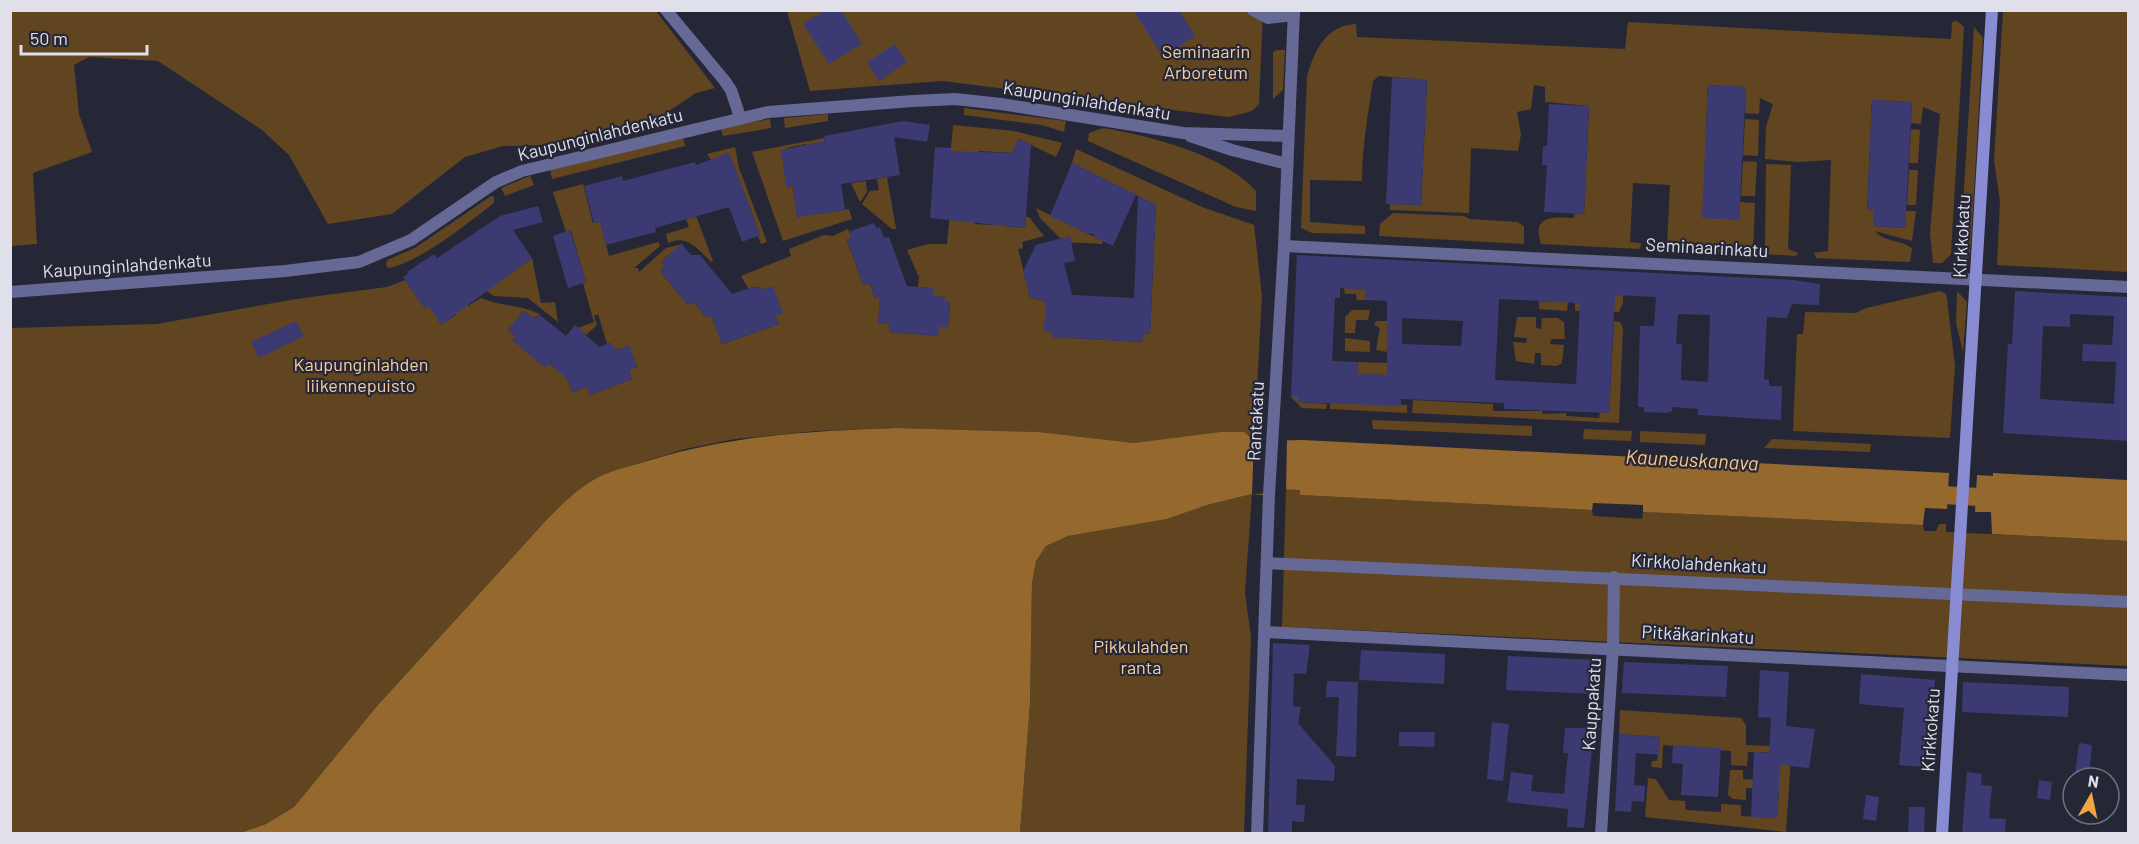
<svg xmlns="http://www.w3.org/2000/svg" width="2139" height="844" viewBox="0 0 2139 844" font-family="Barlow,sans-serif">
<style>
.green{fill:#614520}
.water{fill:#95682d}
.pier{fill:#262736}
.lines{fill:none;stroke-linecap:round;stroke-linejoin:round}
.canal{stroke:#95682d;stroke-width:18}
.building{fill:#3b3a73;fill-rule:evenodd}
.street{stroke:#666995;stroke-width:12}
.secondary{stroke:#898cd3;stroke-width:12}
.labels{text-anchor:middle;dominant-baseline:central;stroke-width:4.5;stroke-linejoin:round;paint-order:stroke}
.park-label{font-size:18px;fill:#f6cfa0;stroke:#262736}
.street-label{font-size:18px;fill:#dfe0ea;stroke:#262736}
.water-label{font-size:20px;font-style:italic;fill:#fbc787;stroke:#262736}
</style>
<rect width="100%" height="100%" fill="#262736"/>
<g class="green">
<polygon points="11,10 656,11 715,88 696,93 660,117 547,145 503,146 465,157 392,214 328,224 289,155 262,130 158,61 89,57 74,65 79,114 92,152 33,173 37,244 11,246"/>
<polygon points="787,11 1263,11 1259,104 1252,111 1229,117 943,81 810,91"/>
<polygon points="2003,11 2128,11 2128,272 1997,265 2000,201 1994,160"/>
<path d="M1957,21L1964,27L1951,254L1942,263H1933L1930,233L1940,114L1923,107L1921,124L1911,123L1912,102L1872,100L1871,114H1877L1871,119L1867,210H1873V226L1905,228L1906,211H1916L1912,241L1875,231C1885,243 1900,239 1912,248L1910,262L1816,258L1814,253L1828,251L1831,160L1799,162L1765,159L1766,127L1773,104L1760,98L1759,114L1745,113L1746,87L1708,85L1707,98H1713L1707,104L1703,218L1739,219L1740,202L1755,203L1753,254L1658,250V244H1667L1670,185L1633,183L1630,242L1641,243L1640,249L1541,244C1531,215 1554,217 1574,218V214H1584L1589,106L1545,102V87L1534,85L1531,109L1517,112L1521,134L1518,151L1471,148L1469,213L1390,210V204L1421,205L1427,80L1379,76L1373,81C1368,114 1362,147 1362,181L1310,180V222L1365,226V234L1312,233L1301,228L1307,77C1314,51 1326,25 1356,24L1357,37L1625,49L1628,22L1951,39L1952,22Z"/>
<polygon points="1974,27 1983,38 1971,243 1969,257 1962,261 1960,252"/>
<polygon points="1277,50 1285,50 1283,90 1273,99 1273,52"/>
<polygon points="964,108 1066,121 1064,132 1042,125 964,115"/>
<polygon points="828,114 828,121 785,128 784,118"/>
<polygon points="770,119 771,128 723,136 720,128"/>
<polygon points="1745,119 1759,120 1758,156 1743,155"/>
<path d="M953,125L1014,131L1062,143L1056,157L1019,139L1014,153L979,151L975,224L991,225V218L1003,220V226L1025,228L1026,217H1029L1044,236L1022,242L1023,248L1018,249L1030,297L1046,302L1045,331L1052,332V337L1142,342L1143,333L1150,334L1156,205L1072,163L1076,149L1202,207L1254,225L1262,296L1254,441L1174,439L1134,443L1039,432L896,428L817,431L735,439L685,449L623,468L540,527L377,706L294,807L266,824L237,834L11,833L10,328L157,324L296,299L387,287L405,280L425,308L429,306L441,324L456,315L452,308L464,300L468,306L481,298C501,307 522,304 541,315L533,318L524,311L508,330L515,336L512,340L565,374L572,392L587,387L590,395L632,379L629,370L637,367L629,346L617,350L610,343L607,344L598,314L594,316L597,325L586,335L578,328L594,322L583,283L586,282L571,231L566,232L553,192L583,184L593,223L600,222L609,256L658,242L660,246L634,268H638L639,272L666,248L682,244L661,262L665,267L660,271L688,305L693,301L706,317L711,315L722,344L779,324L760,287L748,288L741,276L791,256L789,249L824,235L833,236L848,229L852,237L847,240L863,285L870,283L875,298H880L878,323L889,324V332L938,336L939,327H948L950,303L945,302V297L933,296V288L918,287L919,277L907,250L928,244H947L954,171H949Z"/>
<path d="M1103,128C1150,136 1223,154 1256,191V211L1236,207L1088,141L1089,133Z"/>
<polygon points="1911,129 1920,130 1918,163 1909,163"/>
<polygon points="683,137 685,146 552,179 550,170"/>
<polygon points="824,138 825,144 807,149 806,144 787,148 786,187 793,186 797,217 849,209 852,219 783,241 752,152"/>
<polygon points="735,147 739,168 767,242 761,244 758,236 760,235 729,153 711,160 707,154"/>
<polygon points="1743,161 1757,162 1755,196 1741,196"/>
<polygon points="1766,164 1791,165 1788,249 1798,253 1796,256 1765,254"/>
<polygon points="1909,170 1918,170 1916,205 1907,205"/>
<polygon points="530,176 534,185 505,196 501,188"/>
<polygon points="887,177 896,229 892,229 862,204 870,191 879,190 877,179"/>
<polygon points="866,181 867,192 860,202 851,183"/>
<path d="M491,196L494,197V203C468,223 419,263 388,268L386,265L387,260L415,248Z"/>
<polygon points="1036,208 1103,241 1102,244 1064,242 1040,218"/>
<polygon points="1393,213 1464,216 1470,219 1517,222 1524,226 1524,244 1379,236 1380,224"/>
<path d="M696,216L713,261L711,262C698,249 687,234 668,243L666,234L689,227L686,219Z"/>
<polygon points="532,258 541,303 555,302 558,322 528,298 494,296 486,291"/>
<polygon points="1616,274 1623,282 1623,303 1619,312 1575,311 1575,298"/>
<polygon points="1344,288 1365,288 1365,300 1357,300 1356,294 1345,294"/>
<polygon points="1940,291 1946,294 1947,299 1955,366 1950,438 1793,431 1797,334 1803,334 1805,312 1856,313 1866,308"/>
<polygon points="1957,291 1967,302 1963,352 1956,323"/>
<polygon points="1549,297 1568,302 1567,311 1539,309 1539,301 1549,302"/>
<polygon points="1352,310 1370,310 1368,320 1356,320 1355,333 1345,333 1345,317"/>
<polygon points="1517,317 1536,317 1536,328 1541,329 1542,318 1558,318 1564,322 1565,339 1551,339 1550,344 1564,345 1562,363 1557,366 1541,365 1541,353 1535,353 1534,364 1516,361 1513,342 1526,343 1527,338 1514,337"/>
<polygon points="1376,321 1387,321 1388,352 1376,350 1380,328 1374,325"/>
<polygon points="1614,321 1620,322 1623,328 1619,423 1412,413 1413,400 1493,404 1493,411 1542,411 1543,414 1566,413 1566,416 1599,418 1600,412 1609,413"/>
<polygon points="1345,338 1370,341 1370,352 1345,351"/>
<polygon points="1358,362 1387,363 1387,375 1357,374"/>
<polygon points="1291,397 1298,397 1298,402 1327,404 1326,409 1302,408"/>
<polygon points="1330,402 1407,405 1407,413 1330,409"/>
<polygon points="1372,420 1532,426 1532,436 1373,429"/>
<polygon points="1584,429 1632,431 1631,441 1583,439"/>
<polygon points="1640,431 1706,434 1705,445 1640,442"/>
<polygon points="1772,439 1871,444 1870,452 1764,448"/>
<path d="M1286,490H1300V495L1592,510L1593,516L1642,519L1643,512L1923,525L1924,531H1936L1939,524H1946V532L2128,541V666C1846,653 1564,639 1282,627Z"/>
<polygon points="1252,494 1245,593 1251,637 1244,833 1020,834 1030,704 1032,583 1036,561 1046,546 1068,536 1167,519 1207,505"/>
<polygon points="1620,710 1741,718 1746,725 1746,745 1770,746 1791,758 1786,832 1645,817 1648,778 1656,779 1669,800 1685,801 1686,810 1721,812 1721,804 1741,805 1741,816 1777,818 1779,790 1746,788 1746,800 1733,799 1728,795 1730,770 1743,770 1743,779 1778,781 1780,753 1748,752 1747,766 1731,765 1731,751 1663,745 1662,768 1651,767 1652,761 1657,761 1660,737 1619,734"/>
</g>
<g class="water">
<path d="M896,428L1039,432L1134,443L1221,432H1244L1254,441L1303,440L1949,473L1947,509L1925,508L1923,525L1643,512V505L1593,503L1592,510L1300,495V490L1266,489L1265,495L1252,494L1207,505L1167,519L1068,536L1046,546L1036,561L1032,583L1030,704L1020,833L237,834L266,824L294,807L377,706L540,527C557,509 576,489 599,477C615,469 634,465 651,460C732,435 813,431 896,428Z"/>
<polygon points="1993,473 2128,480 2128,541 1992,534 1991,512 1975,512 1977,475 1993,476"/>
</g>
<polygon class="pier" points="1254,437 1287,438 1286,493 1252,494"/>
<g class="lines">
<polyline class="canal" points="1924,494 1998,498"/>
</g>
<g class="building">
<polygon points="825,10 841,10 862,44 829,64 803,24"/>
<polygon points="1133,10 1179,10 1195,36 1163,57"/>
<polygon points="895,44 907,62 879,81 867,62"/>
<polygon points="1392,78 1427,79 1421,205 1386,204"/>
<polygon points="1708,85 1746,87 1739,220 1702,218"/>
<polygon points="1872,100 1912,102 1905,228 1873,226 1873,210 1867,210"/>
<polygon points="1549,104 1589,106 1584,214 1544,212 1547,165 1542,165 1543,146 1547,146"/>
<polygon points="903,121 930,125 927,142 894,137 900,175 841,184 845,210 797,217 793,186 786,187 781,150 825,141 824,136"/>
<polygon points="1018,139 1031,145 1025,228 930,218 935,147 951,148 951,151 1012,153"/>
<polygon points="729,153 760,235 742,242 729,207 655,228 656,232 606,245 600,222 594,223 584,186 622,176 623,181 695,162 696,165"/>
<polygon points="1072,163 1136,195 1113,246 1094,237 1094,234 1086,233 1050,216"/>
<polygon points="1138,196 1156,205 1150,334 1143,333 1142,342 1052,337 1052,332 1044,331 1046,302 1030,297 1023,271 1036,245 1070,236 1075,261 1064,263 1072,295 1134,298"/>
<polygon points="538,206 543,222 513,230 532,258 441,325 429,306 425,309 403,277 408,274 407,272 434,254 437,258 500,216"/>
<polygon points="874,223 877,228 880,227 884,238 889,237 907,286 933,288 933,296 946,297 945,302 950,302 948,327 939,327 938,336 889,332 889,324 878,323 880,298 875,298 870,283 863,285 847,239 852,237 850,231"/>
<polygon points="570,230 586,282 568,288 553,236"/>
<polygon points="682,244 691,255 700,255 732,294 755,286 755,288 760,287 761,290 773,286 783,313 776,316 779,324 722,344 711,315 706,317 693,301 688,305 660,271 665,267 661,262"/>
<path d="M1297,255L1793,280L1820,284L1819,305L1792,304L1787,318L1767,317L1764,379L1769,380V386H1782L1781,420L1698,415V409L1672,407V411L1667,413L1644,412V407H1638L1640,326H1654L1656,297L1615,295L1609,413L1504,409V403L1401,399V406L1298,402V397H1291ZM1340,288L1365,290V300L1387,301V375L1357,374L1358,362L1332,361L1335,298H1340ZM1499,299L1580,303L1576,384L1495,380ZM1678,314L1710,315L1708,382L1681,380L1682,344H1676ZM1402,318L1463,321L1461,346L1402,344Z"/>
<path d="M2015,291L2128,297V441L2003,433L2008,344H2012ZM2070,314L2114,316L2112,345L2083,344L2082,361L2116,362L2114,404L2040,399L2043,326L2070,327Z"/>
<polygon points="524,311 533,318 541,316 566,336 575,325 599,347 610,343 617,350 629,345 637,367 629,370 632,379 590,395 587,387 572,392 567,379 549,363 545,368 512,340 515,336 508,330"/>
<polygon points="296,321 304,336 259,358 251,342"/>
<polygon points="1273,643 1310,645 1306,674 1294,673 1293,706 1301,707 1298,723 1335,766 1334,781 1297,779 1296,805 1305,805 1304,822 1292,821 1292,834 1268,834"/>
<polygon points="1361,650 1445,654 1444,684 1359,680"/>
<polygon points="1508,656 1597,660 1596,694 1506,690"/>
<polygon points="1624,662 1728,666 1726,697 1622,693"/>
<polygon points="1760,670 1789,672 1786,726 1815,729 1809,768 1780,765 1777,818 1751,817 1754,752 1769,753 1771,718 1758,717"/>
<polygon points="1861,674 1935,680 1926,767 1899,765 1904,708 1859,704"/>
<polygon points="1327,681 1358,682 1356,757 1336,756 1339,697 1326,697"/>
<polygon points="1963,682 2069,687 2068,717 1962,712"/>
<polygon points="1492,722 1509,724 1503,781 1487,779"/>
<polygon points="1565,728 1594,728 1584,828 1567,827 1568,809 1507,802 1511,772 1533,775 1531,791 1564,794 1568,753 1563,753"/>
<polygon points="1399,732 1435,732 1434,747 1399,746"/>
<polygon points="1619,734 1660,737 1659,755 1636,753 1634,785 1645,786 1644,802 1632,801 1631,812 1615,811"/>
<polygon points="2079,743 2092,745 2089,776 2075,775"/>
<polygon points="1673,745 1721,748 1718,797 1681,795 1683,764 1672,763"/>
<polygon points="1967,772 1982,774 1981,785 1992,786 1989,818 2006,819 2005,834 1962,834"/>
<polygon points="2039,780 2052,782 2050,800 2037,798"/>
<polygon points="1866,795 1879,797 1876,821 1863,819"/>
<polygon points="1909,807 1925,807 1924,834 1908,834"/>
</g>
<g class="lines">
<g class="street">
<polyline points="666,10 724,80 731,90 740,117"/>
<polyline points="1253,10 1268,18 1294,15"/>
<polyline points="1190,136 1232,150 1287,164"/>
<polyline points="1284,246 2128,287"/>
<polyline points="10,292 285,271 359,262 411,240 496,182 522,171 768,112 913,101 955,99 1001,104 1183,133 1288,136"/>
<polyline points="1267,563 2128,602"/>
<polyline points="1266,632 2128,675"/>
<polyline points="1257,834 1269,495 1284,246 1294,10"/>
<polyline points="1601,834 1613,647 1614,577"/>
</g>
<polyline class="secondary" points="1942,834 1992,10"/>
</g>
<g class="labels">
<g class="park-label">
<text x="1206" y="51">Seminaarin<tspan x="1206" dy="21">Arboretum</tspan></text>
<text x="361" y="364">Kaupunginlahden<tspan x="361" dy="21">liikennepuisto</tspan></text>
<text x="1141" y="646">Pikkulahden<tspan x="1141" dy="21">ranta</tspan></text>
</g>
<g class="street-label">
<text transform="translate(1087 100) rotate(9)">Kaupunginlahdenkatu</text>
<text transform="translate(600 134) rotate(-14)">Kaupunginlahdenkatu</text>
<text transform="translate(1961 236) rotate(-87)">Kirkkokatu</text>
<text transform="translate(1707 247) rotate(3)">Seminaarinkatu</text>
<text transform="translate(127 265) rotate(-4)">Kaupunginlahdenkatu</text>
<text transform="translate(1255 421) rotate(-87)">Rantakatu</text>
<text transform="translate(1699 563) rotate(3)">Kirkkolahdenkatu</text>
<text transform="translate(1698 634) rotate(3)">Pitkäkarinkatu</text>
<text transform="translate(1591 704) rotate(-86)">Kauppakatu</text>
<text transform="translate(1930 730) rotate(-86)">Kirkkokatu</text>
</g>
<g class="water-label">
<text transform="translate(1692 459) rotate(3)">Kauneuskanava</text>
</g>
</g>
<rect width="2139" height="844" fill="none" stroke="#dfe0ea" stroke-width="24"/>
<g transform="translate(2091 796) rotate(9)"><circle r="28" fill="#262736" stroke="#70717e" stroke-width="1.5"/>
<path d="M0-4.5L10 22L0 15L-10 22Z" fill="#f0a63e"/>
<text y="-9" font-size="16" font-weight="bold" text-anchor="middle" fill="#dfe0ea">N</text>
</g>
<path d="M21 45v9h126v-9" fill="none" stroke="#dfe0ea" stroke-width="3"/>
<text x="30" y="45" font-size="18" fill="#dfe0ea" stroke="#262736" stroke-width="4.5" paint-order="stroke">50 m</text>
</svg>
